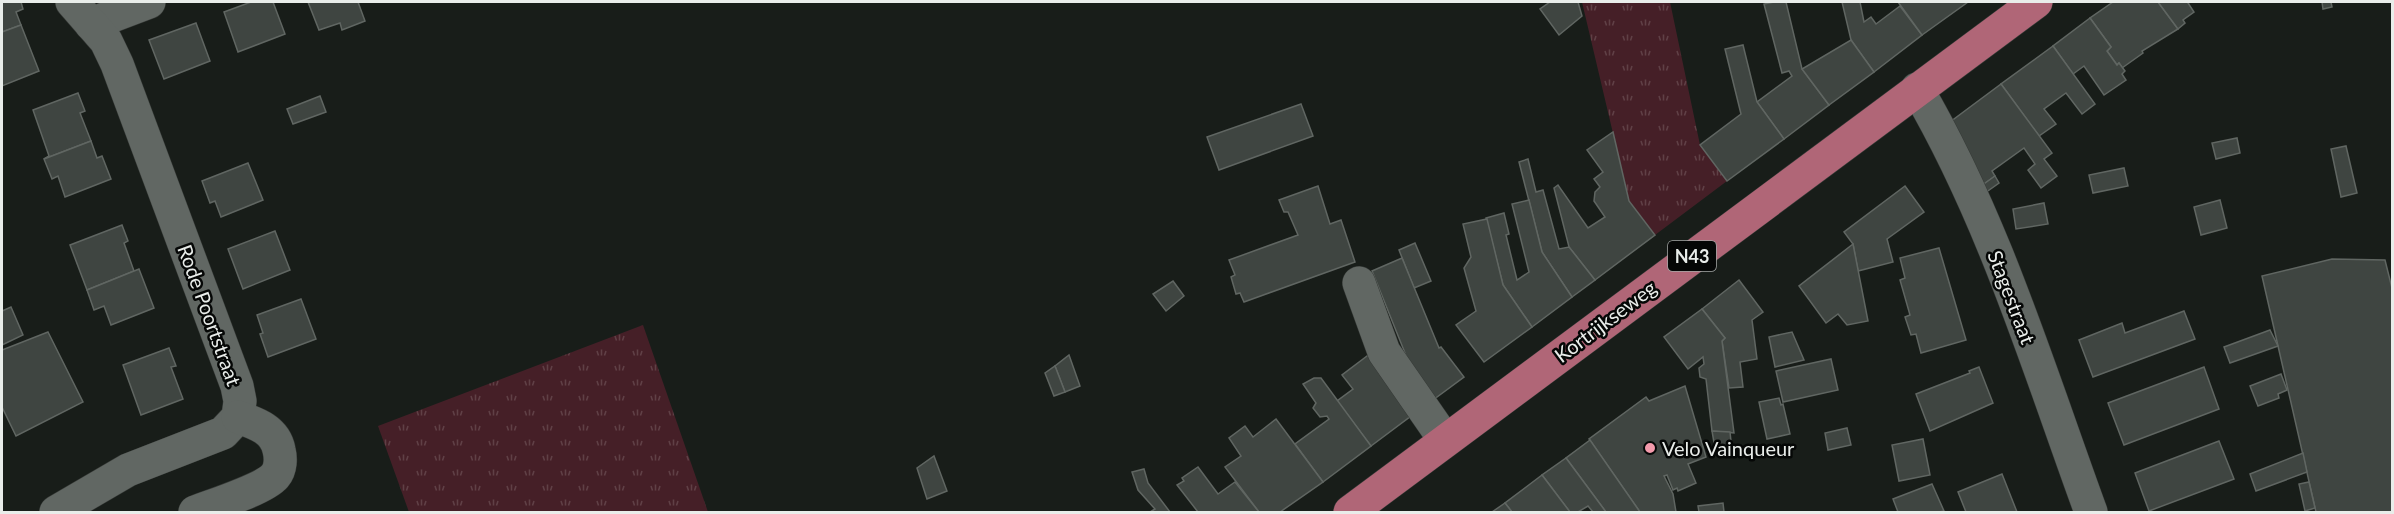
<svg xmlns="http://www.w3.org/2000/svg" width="2394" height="514" viewBox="0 0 2394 514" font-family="Lato,sans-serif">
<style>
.grass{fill:url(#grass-tufts)}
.building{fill:#3f4541;stroke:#606662;stroke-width:1.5}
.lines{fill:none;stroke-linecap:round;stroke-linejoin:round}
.minor-casing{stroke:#363a37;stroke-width:34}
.major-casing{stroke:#363a37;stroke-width:34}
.minor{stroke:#616763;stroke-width:33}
.major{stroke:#b06677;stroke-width:33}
.poi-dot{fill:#f39aab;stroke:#050706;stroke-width:2}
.labels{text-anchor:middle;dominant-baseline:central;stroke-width:5;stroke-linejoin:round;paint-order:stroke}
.shield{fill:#050706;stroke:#a5a8a6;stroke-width:1.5}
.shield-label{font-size:18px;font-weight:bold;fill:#e9edea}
.street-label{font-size:20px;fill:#e9edea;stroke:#050706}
.poi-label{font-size:20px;fill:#e9edea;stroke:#050706;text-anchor:start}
</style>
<defs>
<pattern id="grass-tufts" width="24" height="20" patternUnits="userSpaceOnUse" patternTransform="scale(1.5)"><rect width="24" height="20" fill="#451f27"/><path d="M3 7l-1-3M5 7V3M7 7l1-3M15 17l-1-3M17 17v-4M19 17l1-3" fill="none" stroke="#604046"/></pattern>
</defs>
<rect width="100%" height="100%" fill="#181d19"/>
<g class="grass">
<polygon points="1582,2 1670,2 1700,145 1727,181 1655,235 1629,201"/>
<polygon points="643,325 708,512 409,512 378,426"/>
</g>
<g class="building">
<polygon points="2,2 21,2 23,9 16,12 21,25 2,32"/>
<polygon points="251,2 273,2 285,34 238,52 224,12"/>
<polygon points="308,2 358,2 365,21 342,30 340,23 319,30"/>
<polygon points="1550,2 1578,2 1582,16 1559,35 1540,9"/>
<polygon points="1774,2 1786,2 1802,69 1829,105 1784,139 1757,102 1792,76 1789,71 1782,73 1764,4"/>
<polygon points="1842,2 1860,2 1864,22 1871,17 1876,24 1900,6 1922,35 1874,72 1851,40"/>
<polygon points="1898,2 1968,2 1922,35"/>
<polygon points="2113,2 2158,2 2178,29 2142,51 2143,53 2122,68 2119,63 2117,65 2107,51 2111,47 2090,18"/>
<polygon points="2158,2 2190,2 2188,3 2194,12 2183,20 2185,23 2178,29"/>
<polygon points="2322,2 2331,2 2332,7 2323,9"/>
<polygon points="2090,18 2111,47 2107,51 2117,65 2119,63 2125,71 2122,74 2126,80 2104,95 2084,66 2073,74 2053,46"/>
<polygon points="196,23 210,61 164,79 149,40"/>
<polygon points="21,25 39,71 2,86 2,32"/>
<polygon points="1851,40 1874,72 1829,105 1802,69"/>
<polygon points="1743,45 1757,102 1784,139 1727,181 1700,145 1741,114 1725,49"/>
<polygon points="2053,46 2095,104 2082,114 2066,93 2044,109 2056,124 2039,136 2001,84"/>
<polygon points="2001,84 2052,153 2044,159 2057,176 2041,188 2028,170 2035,164 2024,148 1992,171 1995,176 1980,187 1950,122"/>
<polygon points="78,93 85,111 80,113 91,141 44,159 49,156 33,110"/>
<polygon points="320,96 326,112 293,124 287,109"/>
<polygon points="1301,104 1313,136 1219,170 1207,137"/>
<polygon points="1613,132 1629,201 1655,235 1595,280 1569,247 1554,188 1558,185 1588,228 1605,217 1594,201 1595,192 1600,187 1594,179 1603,172 1587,150"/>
<polygon points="2237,138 2240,153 2216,159 2212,143"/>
<polygon points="91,141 97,158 102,156 111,179 65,197 58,176 52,179 44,159"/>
<polygon points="2346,146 2357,193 2341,197 2331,149"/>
<polygon points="1528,159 1536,192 1543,190 1559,249 1569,247 1595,280 1572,297 1542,252 1519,162"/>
<polygon points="248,163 263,200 221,217 215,201 210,203 202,181"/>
<polygon points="2124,168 2128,186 2093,193 2089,175"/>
<polygon points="1995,176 1999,183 1985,193 1981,186"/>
<polygon points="1318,186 1330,224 1341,220 1355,262 1244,302 1240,293 1236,294 1231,277 1235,275 1229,260 1298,235 1288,212 1284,212 1279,200"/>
<polygon points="1905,186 1924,212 1887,239 1893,262 1858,271 1853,244 1844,232"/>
<polygon points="1529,200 1542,252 1572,297 1532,327 1503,285 1486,218 1504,213 1509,234 1506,235 1517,280 1529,272 1512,204"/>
<polygon points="2220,200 2227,228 2201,235 2194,207"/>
<polygon points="2044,203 2048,224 2016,229 2013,209"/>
<polygon points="1487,219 1503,285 1532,327 1484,362 1456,325 1476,311 1464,268 1471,257 1463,224"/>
<polygon points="122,225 128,241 124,243 134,271 87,290 70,245"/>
<polygon points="275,231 290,270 243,289 228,249"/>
<polygon points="1415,243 1431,281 1414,288 1399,250"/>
<polygon points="1853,244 1868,321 1847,325 1838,314 1826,323 1799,286"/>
<polygon points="1939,248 1966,340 1921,353 1916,334 1911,335 1905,317 1910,315 1900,280 1905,278 1900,258"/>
<polygon points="1402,258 1439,348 1441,347 1464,377 1433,400 1409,363 1372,271"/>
<polygon points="2332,259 2385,260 2392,288 2392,512 2316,512 2262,276"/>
<polygon points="139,269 154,308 111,325 104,306 94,310 87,290"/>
<polygon points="1739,280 1763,312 1752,320 1757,359 1740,362 1743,387 1729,388 1722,341 1725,338 1702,309"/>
<polygon points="1173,281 1184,296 1166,311 1153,294"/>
<polygon points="301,299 316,339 268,357 260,334 263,333 257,315"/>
<polygon points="11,307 23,335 2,345 2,311"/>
<polygon points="1702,309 1725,338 1722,341 1734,433 1712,431 1706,379 1700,377 1699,368 1704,364 1703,357 1688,369 1664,337"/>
<polygon points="2184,311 2195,339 2093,377 2079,340 2122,323 2125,333"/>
<polygon points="2270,330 2278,346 2230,363 2224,347"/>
<polygon points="48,332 83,402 16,436 2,407 2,350"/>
<polygon points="1792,332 1804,360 1775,367 1769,337"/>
<polygon points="169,348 176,366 171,367 183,399 141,415 123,365"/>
<polygon points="1371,353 1415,413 1371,446 1337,401 1353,389 1342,375"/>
<polygon points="1069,355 1080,386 1065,392 1055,366"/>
<polygon points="1831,359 1838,390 1783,402 1776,371"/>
<polygon points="1055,366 1065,392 1054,396 1045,373"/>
<polygon points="1979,367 1993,403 1930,431 1916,394 1970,373 1969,371"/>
<polygon points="2204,367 2219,409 2124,445 2108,403"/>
<polygon points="2281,374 2287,390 2278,394 2279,398 2258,406 2250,386"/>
<polygon points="1314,378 1321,378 1371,446 1323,482 1295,444 1329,419 1327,416 1320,417 1313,408 1316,403 1303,384"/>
<polygon points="1685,386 1706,457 1688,464 1696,483 1678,491 1677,488 1673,490 1667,475 1664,476 1673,494 1676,512 1640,512 1589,439 1646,397 1649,401"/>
<polygon points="1779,398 1781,405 1783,404 1790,434 1767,439 1759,402"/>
<polygon points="1276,419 1323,482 1280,512 1259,512 1225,467 1241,456 1229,438 1245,426 1253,437"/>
<polygon points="1847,428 1851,445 1828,450 1825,433"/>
<polygon points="1712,431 1730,432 1732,451 1716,454"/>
<polygon points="1923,439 1930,475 1899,481 1892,445"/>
<polygon points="1590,440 1640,512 1606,512 1566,458"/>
<polygon points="2219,441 2234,479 2149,511 2135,473"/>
<polygon points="2303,453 2307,472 2256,491 2250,474"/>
<polygon points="934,456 947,491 927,499 917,468"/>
<polygon points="1566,458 1606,512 1593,512 1588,506 1578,512 1570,512 1542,475"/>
<polygon points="1198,467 1218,494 1235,482 1259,512 1198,512 1177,485 1184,481 1182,478"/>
<polygon points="1144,469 1148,483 1170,512 1150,512 1155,509 1138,490 1132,472"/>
<polygon points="2002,474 2017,512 1966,512 1958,492"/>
<polygon points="1542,475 1570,512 1512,512 1505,503"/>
<polygon points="2309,482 2315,508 2305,511 2299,484"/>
<polygon points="1932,484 1944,511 1939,512 1898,512 1893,499"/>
<polygon points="1505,503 1512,512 1492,512"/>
<polygon points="1723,503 1724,512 1699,512 1698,506"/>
</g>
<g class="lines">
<defs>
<g id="minor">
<polyline points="91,24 149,2"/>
<path d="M1917,89C1994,220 2039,370 2091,512"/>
<polyline points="1359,283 1384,352 1445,440"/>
<polyline points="56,512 128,470 223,433 238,417 240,401 237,386 117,64 106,41 72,2"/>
<path d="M195,512C213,505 264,489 275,476C281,469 281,458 279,450C275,429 255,423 238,417"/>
</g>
<polyline id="major" points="1350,512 2036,2"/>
</defs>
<use href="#minor" class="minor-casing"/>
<use href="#major" class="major-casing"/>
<use href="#minor" class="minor"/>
<use href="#major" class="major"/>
</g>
<circle class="poi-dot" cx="1650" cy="448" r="6"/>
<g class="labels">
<rect class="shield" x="1668" y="241" width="48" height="30" rx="4.5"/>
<g class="shield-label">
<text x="1692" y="256">N43</text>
</g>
<g class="street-label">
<text transform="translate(2012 297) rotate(69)">Stagestraat</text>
<text transform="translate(210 315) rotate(70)">Rode Poortstraat</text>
<text transform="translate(1605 321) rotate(-37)">Kortrijkseweg</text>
</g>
<g class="poi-label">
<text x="1662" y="448">Velo Vainqueur</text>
</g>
</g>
<rect width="2394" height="514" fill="none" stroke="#e9edea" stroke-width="6"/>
</svg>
